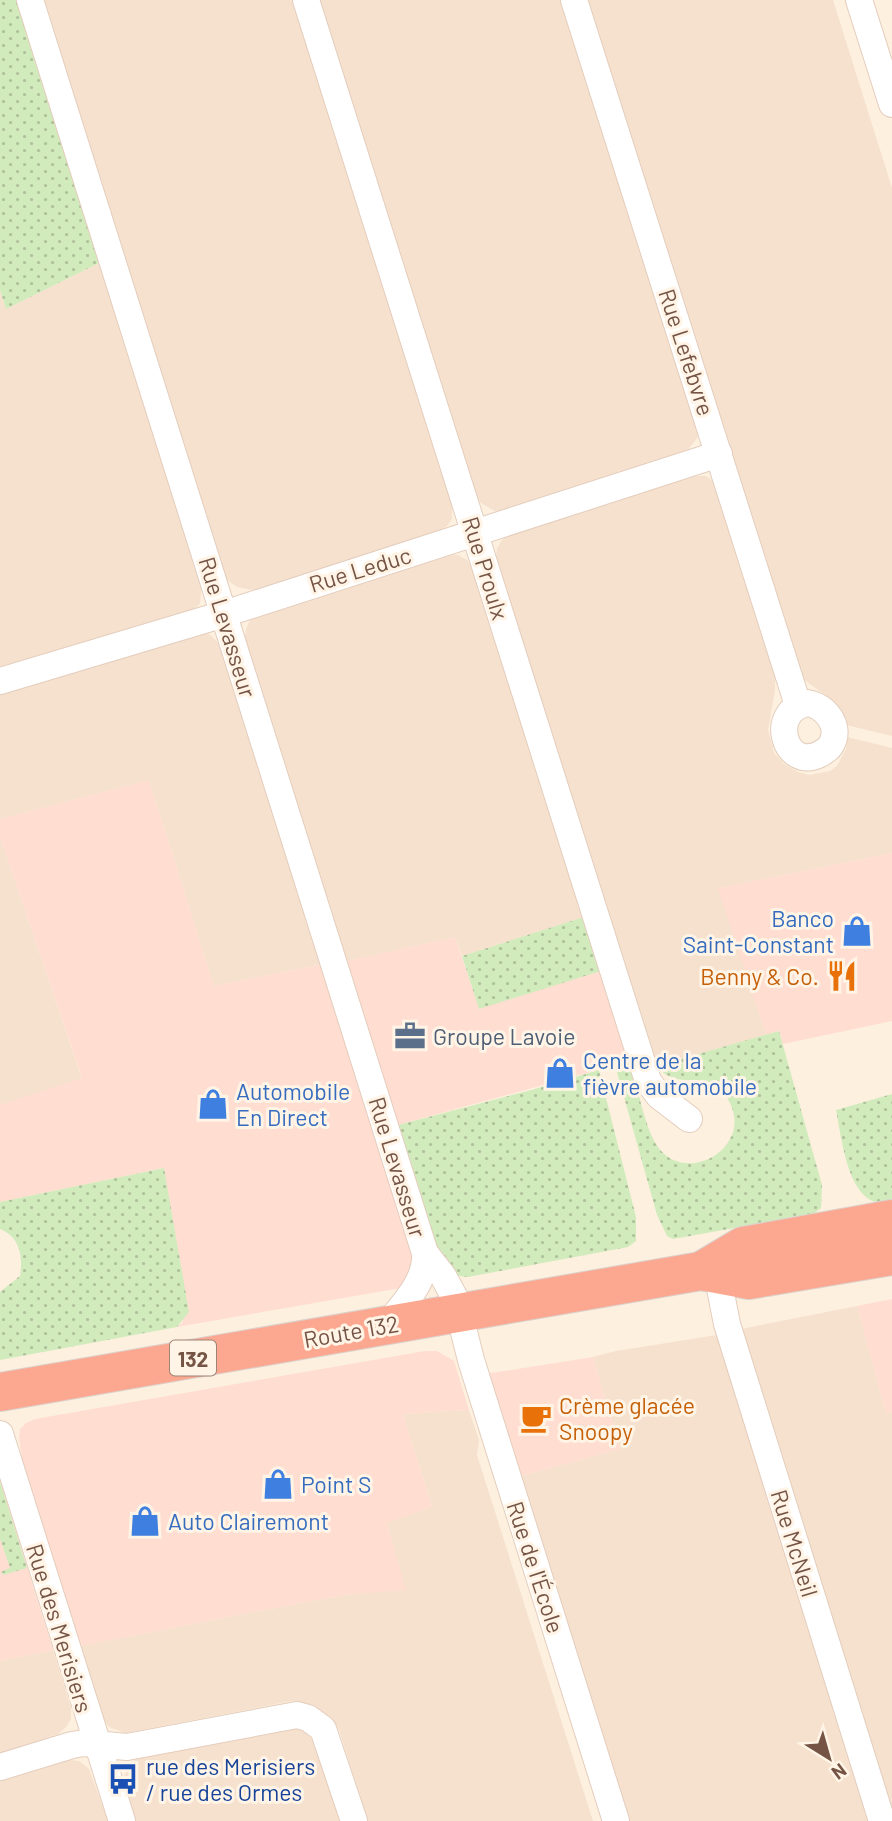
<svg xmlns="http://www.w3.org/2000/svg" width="892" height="1821" viewBox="0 0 892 1821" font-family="Barlow,sans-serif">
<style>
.residential{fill:#f5e1cd}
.commercial{fill:#ffddd1}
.grass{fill:url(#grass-dots)}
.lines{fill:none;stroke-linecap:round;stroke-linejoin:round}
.minor-casing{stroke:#e4cdbd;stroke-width:28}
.highway-casing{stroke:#dbd3cf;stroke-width:40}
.minor{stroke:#fff;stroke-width:26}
.highway{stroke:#fca891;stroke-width:38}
.labels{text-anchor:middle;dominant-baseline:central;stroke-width:6;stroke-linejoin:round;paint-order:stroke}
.shield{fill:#fff4e6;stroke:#9e8475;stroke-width:2}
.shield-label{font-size:21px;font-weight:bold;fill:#755445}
.street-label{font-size:23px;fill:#755445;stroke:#fff4e6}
.shop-label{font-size:23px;fill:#366cbe;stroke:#fff4e6;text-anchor:start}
.food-label{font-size:23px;fill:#c56008;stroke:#fff4e6;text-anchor:end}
.service-label{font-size:23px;fill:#4e5e75;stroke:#fff4e6;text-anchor:start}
.transit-label{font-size:23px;fill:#164399;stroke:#fff4e6;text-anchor:start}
</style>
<defs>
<pattern id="grass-dots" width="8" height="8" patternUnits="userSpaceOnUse" patternTransform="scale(1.75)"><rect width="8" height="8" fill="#d2ebbd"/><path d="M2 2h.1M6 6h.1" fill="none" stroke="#afc19b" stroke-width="1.8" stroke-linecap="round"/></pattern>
</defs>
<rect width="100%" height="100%" fill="#fdf0df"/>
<g class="residential">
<polygon points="43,0 294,0 452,502 452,519 447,526 439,531 252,590 237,587 226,579"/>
<polygon points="318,0 564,0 699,430 698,437 687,451 505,510 495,511 481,503 476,496"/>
<polygon points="584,0 833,0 892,188 892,736 846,725 838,708 832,700 803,679"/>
<polygon points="101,262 202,585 200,603 195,609 8,668 0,666 0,290 6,309"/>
<polygon points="696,476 706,476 713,481 775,674 775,691 768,730 774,753 784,764 798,772 809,775 830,771 837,766 846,749 847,737 892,748 892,853 719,888 766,1035 656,1066 496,558 497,548 503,539 510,534"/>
<polygon points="446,554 458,555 467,560 475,572 584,917 462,956 455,937 347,961 245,638 246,629 250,620 260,613"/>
<polygon points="200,632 209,634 222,646 322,964 214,986 149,780 0,819 0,692"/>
<polygon points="0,837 82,1079 0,1105"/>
<polygon points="857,1306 886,1414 892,1412 892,1813 741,1329"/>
<polygon points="717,1335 868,1821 627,1821 518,1477 620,1449 593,1357 616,1351"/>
<polygon points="469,1410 479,1440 477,1455 593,1821 368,1821 339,1730 331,1718 321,1710 307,1704 292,1701 125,1733 109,1727 104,1721 80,1646 343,1595 405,1589 387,1523 432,1506 403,1414"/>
<polygon points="53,1650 71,1708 71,1719 66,1727 58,1734 0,1753 0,1661"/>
<polygon points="296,1728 304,1731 315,1743 340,1821 135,1821 123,1784 124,1776 132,1762 140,1757"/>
<polygon points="66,1759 79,1761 89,1769 108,1821 0,1821 0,1780"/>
</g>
<g class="commercial">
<polygon points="149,780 214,986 322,964 417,1267 401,1288 177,1327 183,1322 164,1168 0,1202 0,1105 82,1078 0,837 0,819"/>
<polygon points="892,853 892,1021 783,1044 779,1031 766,1035 718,888"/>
<polygon points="455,937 479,1008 601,971 630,1061 398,1125 347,961"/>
<polygon points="892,1299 892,1412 886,1414 857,1306"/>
<polygon points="425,1351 437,1351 454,1361 469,1410 403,1414 432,1507 387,1523 406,1590 343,1595 80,1646 23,1467 19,1437 20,1429 26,1423 35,1419"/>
<polygon points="593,1357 620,1449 518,1477 485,1374"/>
<polygon points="0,1481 53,1650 0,1661"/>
</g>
<g class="grass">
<polygon points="0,0 17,0 101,262 6,309 0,290"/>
<polygon points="584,917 601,971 479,1009 462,956"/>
<path d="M779,1031L822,1185L821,1208L815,1213L802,1216L673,1239L667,1236L657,1215L615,1065L630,1061C637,1085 644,1124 656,1144C684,1191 764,1144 723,1092C704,1068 680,1093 656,1066Z"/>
<path d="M599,1070L636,1217V1241L628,1247L468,1277C456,1276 449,1273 441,1263L398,1125L531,1090Z"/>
<path d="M892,1094V1200C887,1201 880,1203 876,1202C847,1195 841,1134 836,1110Z"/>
<path d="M164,1168L189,1312L177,1327L0,1360V1292L20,1276C23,1256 20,1237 0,1229V1202Z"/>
<polygon points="0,1481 27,1568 3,1575 1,1572 10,1568 0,1539"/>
</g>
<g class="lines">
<defs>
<g id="minor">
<path d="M30,0L425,1253C427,1281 403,1304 387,1325"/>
<polyline points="306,0 648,1081 659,1096 689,1119"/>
<polyline points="574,0 798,705"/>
<polyline points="859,0 892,104"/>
<polyline points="0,681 224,614 719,454"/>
<path d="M807,703C825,706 841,725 832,743C830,748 825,751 820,754C785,772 767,712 807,703Z"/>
<polyline points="425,1253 443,1276 456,1300 471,1360 616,1821"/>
<polyline points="715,1263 727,1324 882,1821"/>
<polyline points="0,1434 122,1821"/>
<polyline points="0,1767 72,1745 84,1743 127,1747 297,1715 308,1718 323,1729 354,1821"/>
</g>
<g id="highway">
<polyline points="701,1271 743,1246 892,1219"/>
<polyline points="0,1392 701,1271 749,1280 892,1256"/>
</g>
</defs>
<use href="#minor" class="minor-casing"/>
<use href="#highway" class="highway-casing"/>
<use href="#minor" class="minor"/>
<use href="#highway" class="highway"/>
</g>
<defs>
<symbol id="shop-bare" viewBox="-9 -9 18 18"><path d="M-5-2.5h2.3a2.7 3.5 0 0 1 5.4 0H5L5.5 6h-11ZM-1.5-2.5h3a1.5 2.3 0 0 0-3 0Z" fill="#3f7fe0" stroke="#fff4e6" stroke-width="2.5" paint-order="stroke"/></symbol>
<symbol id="restaurant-bare" viewBox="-9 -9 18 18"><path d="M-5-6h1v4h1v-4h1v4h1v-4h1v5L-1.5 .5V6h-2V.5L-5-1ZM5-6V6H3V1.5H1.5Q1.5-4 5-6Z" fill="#e8710a" stroke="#fff4e6" stroke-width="2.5" paint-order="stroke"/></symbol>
<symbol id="office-bare" viewBox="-9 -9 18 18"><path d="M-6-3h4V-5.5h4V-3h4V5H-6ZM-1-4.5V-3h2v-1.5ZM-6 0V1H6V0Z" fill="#5c6f8a" stroke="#fff4e6" stroke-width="2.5" paint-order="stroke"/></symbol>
<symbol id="cafe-bare" viewBox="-9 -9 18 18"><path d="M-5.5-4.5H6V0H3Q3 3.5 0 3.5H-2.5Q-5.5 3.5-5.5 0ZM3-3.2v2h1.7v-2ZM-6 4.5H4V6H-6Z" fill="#e8710a" stroke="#fff4e6" stroke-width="2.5" paint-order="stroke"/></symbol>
<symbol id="bus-bare" viewBox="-9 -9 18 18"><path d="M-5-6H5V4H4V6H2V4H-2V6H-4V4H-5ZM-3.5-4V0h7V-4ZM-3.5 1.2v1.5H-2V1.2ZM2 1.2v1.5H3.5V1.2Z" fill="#1a4fb4" stroke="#fff4e6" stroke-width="2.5" paint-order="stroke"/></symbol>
</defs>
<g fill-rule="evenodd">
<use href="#shop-bare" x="835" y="909" width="44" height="44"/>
<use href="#restaurant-bare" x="820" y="954" width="44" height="44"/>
<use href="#office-bare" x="388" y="1014" width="44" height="44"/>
<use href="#shop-bare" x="538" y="1051" width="44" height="44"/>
<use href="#shop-bare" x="191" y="1082" width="44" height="44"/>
<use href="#cafe-bare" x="514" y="1396" width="44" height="44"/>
<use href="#shop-bare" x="256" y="1462" width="44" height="44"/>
<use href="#shop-bare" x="123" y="1499" width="44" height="44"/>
<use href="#bus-bare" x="101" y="1757" width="44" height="44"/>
</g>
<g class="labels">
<rect class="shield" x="170" y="1340.5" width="46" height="35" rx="5"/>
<g class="shield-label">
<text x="193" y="1358">132</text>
</g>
<g class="street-label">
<text transform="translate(687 352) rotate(72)">Rue Lefebvre</text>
<text transform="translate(486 568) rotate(73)">Rue Proulx</text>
<text transform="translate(360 569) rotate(-17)">Rue Leduc</text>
<text transform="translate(228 627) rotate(73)">Rue Levasseur</text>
<text transform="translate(398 1167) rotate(73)">Rue Levasseur</text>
<text transform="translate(351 1331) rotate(-10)">Route 132</text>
<text transform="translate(795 1543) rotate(73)">Rue McNeil</text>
<text transform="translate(536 1567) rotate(72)">Rue de l'École</text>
<text transform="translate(60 1628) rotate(73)">Rue des Merisiers</text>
</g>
<g class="shop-label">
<text x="834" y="918" text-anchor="end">Banco<tspan x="834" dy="26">Saint-Constant</tspan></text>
<text x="583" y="1060">Centre de la<tspan x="583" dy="26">fièvre automobile</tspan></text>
<text x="236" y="1091">Automobile<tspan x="236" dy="26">En Direct</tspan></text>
<text x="301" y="1484">Point S</text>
<text x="168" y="1521">Auto Clairemont</text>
</g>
<g class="food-label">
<text x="819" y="976">Benny &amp; Co.</text>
<text x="559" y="1405" text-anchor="start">Crème glacée<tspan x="559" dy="26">Snoopy</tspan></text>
</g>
<g class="service-label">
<text x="433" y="1036">Groupe Lavoie</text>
</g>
<g class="transit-label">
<text x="146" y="1766">rue des Merisiers<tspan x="146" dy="26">/ rue des Ormes</tspan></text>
</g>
</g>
<g transform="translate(829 1758) rotate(143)" stroke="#fff4e6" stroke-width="5" paint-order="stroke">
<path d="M0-5L12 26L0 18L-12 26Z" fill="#755445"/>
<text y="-10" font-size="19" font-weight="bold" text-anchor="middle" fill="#755445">N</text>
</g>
</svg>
